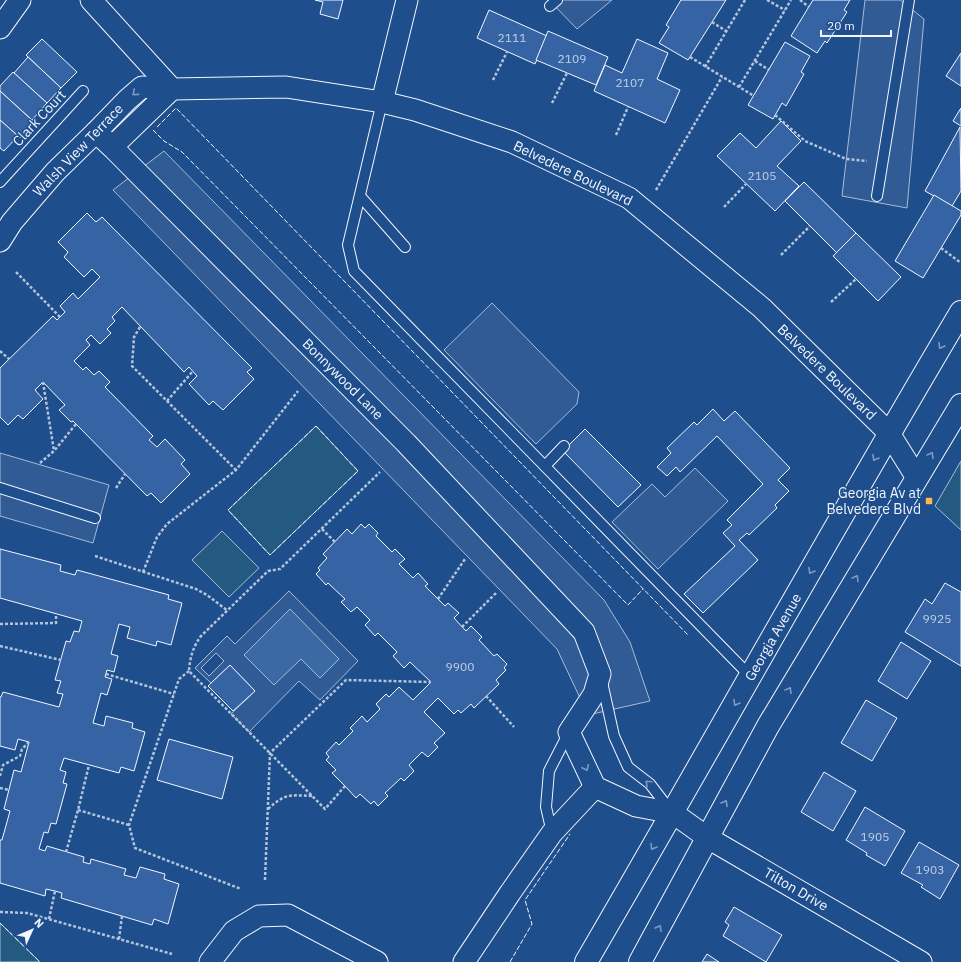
<svg xmlns="http://www.w3.org/2000/svg" width="961" height="962" viewBox="0 0 961 962" font-family="'IBM Plex Sans',sans-serif">
<style>
.green{fill:#245a82;stroke:#a8bbd7}
.parking{fill:#305b95;stroke:#a8bbd7;fill-rule:evenodd}
.water{fill:#3b69a3;stroke:#a8bbd7}
.building{fill:#3563a3;stroke:#f2f6ff}
.lines{fill:none;stroke-linecap:round;stroke-linejoin:round}
.service-casing{stroke:#f2f6ff;stroke-width:12}
.minor-casing{stroke:#f2f6ff;stroke-width:23}
.primary-casing{stroke:#f2f6ff;stroke-width:24}
.path{stroke:#b3c4dc;stroke-width:2.5;stroke-dasharray:3 2;stroke-linecap:butt}
.service{stroke:#1f4e8c;stroke-width:10}
.minor{stroke:#1f4e8c;stroke-width:21}
.primary{stroke:#1f4e8c;stroke-width:22}
.fence{stroke:#f2f6ff;stroke-width:1;stroke-dasharray:5 2;stroke-linecap:butt}
.oneway{stroke:#7e9ac0}
.poi-dot{fill:#ffb74d;stroke:#1f4e8c;stroke-width:1.5}
.labels{text-anchor:middle;dominant-baseline:central;stroke-width:3;stroke-linejoin:round;paint-order:stroke}
.number-label{font-size:12px;fill:#c3d1e8}
.street-label{font-size:14px;fill:#f2f6ff;stroke:#1f4e8c}
.poi-label{font-size:14px;fill:#f2f6ff;stroke:#1f4e8c;text-anchor:end}
</style>
<rect width="100%" height="100%" fill="#1f4e8c"/>
<g class="green">
<polygon points="316,426 358,471 270,555 228,510"/>
<polygon points="961,461 961,530 935,506"/>
<polygon points="222,531 259,568 229,597 192,560"/>
<polygon points="0,923 40,962 0,962"/>
</g>
<g class="parking">
<polygon points="549,0 612,0 577,29"/>
<polygon points="865,0 900,0 924,19 907,208 842,196"/>
<polygon points="164,151 604,600 630,642 650,701 588,715 557,649 113,190"/>
<polygon points="492,303 579,392 577,404 536,444 444,350"/>
<polygon points="0,453 109,485 93,543 0,516"/>
<polygon points="695,468 728,501 658,569 612,522 652,484 665,497"/>
<path d="M289,591L358,661L320,700L299,681L249,732L231,714L255,691L230,665L211,683L195,668L227,636L235,644ZM216,653L224,661L209,676L201,668ZM301,659H339L320,678Z"/>
</g>
<polygon class="water" points="290,609 339,659 320,678 301,659 274,685 244,655"/>
<g class="building">
<polygon points="315,0 343,0 338,19 320,14 323,2"/>
<polygon points="681,0 726,0 688,60 659,43 669,27 666,25"/>
<polygon points="813,0 850,0 844,10 847,12 827,43 825,41 817,53 791,36"/>
<polygon points="489,10 547,36 535,64 477,38"/>
<polygon points="548,31 608,57 596,85 536,60"/>
<polygon points="42,39 77,72 61,88 26,55"/>
<polygon points="637,39 668,53 657,79 680,90 665,123 594,91 605,65 622,73"/>
<polygon points="785,42 810,56 801,72 804,74 786,106 782,103 773,119 748,105"/>
<polygon points="961,53 961,86 946,76"/>
<polygon points="28,57 61,88 47,103 14,73"/>
<polygon points="13,72 47,103 32,120 0,91 0,86"/>
<polygon points="0,91 34,122 20,138 0,120"/>
<polygon points="961,108 961,126 953,121"/>
<polygon points="0,120 18,136 4,151 0,148"/>
<polygon points="781,121 801,141 777,166 799,186 775,211 717,156 740,133 756,148"/>
<polygon points="960,127 961,191 952,206 925,191"/>
<polygon points="804,182 856,233 837,253 785,201"/>
<polygon points="934,195 961,211 961,215 923,278 895,261"/>
<polygon points="87,213 96,222 102,217 252,368 247,372 254,379 223,410 213,401 209,405 189,384 197,376 189,367 184,372 122,307 112,317 115,321 107,329 111,333 100,344 91,335 86,340 90,345 74,361 83,370 86,367 94,375 99,371 110,382 105,387 153,436 149,440 157,447 165,439 185,460 181,464 190,474 161,503 151,493 147,496 73,421 71,422 59,410 65,405 43,382 35,390 43,399 23,419 18,415 8,425 0,417 0,368 53,316 57,320 65,312 60,306 73,293 78,299 100,277 92,269 84,277 64,257 68,252 58,242"/>
<polygon points="856,233 901,277 878,301 833,256"/>
<polygon points="713,409 724,421 735,411 790,468 778,480 789,491 775,505 777,508 749,535 747,533 739,540 758,560 703,613 684,594 735,546 723,533 732,525 727,520 763,484 717,436 680,472 676,467 667,476 657,467 671,453 667,448 694,422 697,425"/>
<polygon points="585,429 641,485 618,507 563,451"/>
<polygon points="361,524 365,528 369,524 378,533 376,536 392,552 395,549 405,559 399,564 413,578 418,573 428,584 425,586 445,606 448,603 459,613 454,618 466,631 471,626 482,637 479,640 494,656 497,654 507,664 504,668 506,670 496,680 499,684 474,708 471,704 461,713 458,710 454,714 438,698 424,712 445,733 434,743 438,747 428,757 422,752 409,765 414,771 404,781 401,778 385,793 388,796 378,806 374,801 371,804 360,794 356,798 345,786 332,773 336,770 326,760 329,757 326,753 336,742 339,745 353,731 350,728 362,716 367,722 380,709 376,704 386,694 389,697 399,687 413,700 431,682 410,662 404,668 393,656 397,652 378,633 375,636 365,625 370,620 357,607 351,612 341,602 345,599 328,583 326,585 316,574 320,570 318,568 327,558 323,554 347,529 352,534"/>
<polygon points="0,549 61,565 60,571 75,575 77,570 169,595 168,599 182,603 171,645 157,641 156,646 127,638 130,627 119,624 111,654 118,656 114,672 107,670 105,677 112,679 107,695 101,693 93,723 104,726 106,716 133,723 132,728 145,732 134,771 121,767 119,773 64,758 60,770 66,772 63,783 67,784 56,824 51,823 48,833 44,832 39,849 45,851 47,846 84,857 83,862 90,864 91,859 126,869 124,875 136,878 140,867 165,874 164,879 179,884 168,924 154,919 152,925 61,898 62,893 55,891 46,889 45,896 0,883 0,840 2,840 10,811 4,809 14,770 21,772 29,742 18,739 15,750 0,746 0,697 1,697 3,692 59,707 63,694 57,693 61,681 55,680 66,641 70,642 74,631 79,632 82,621 0,598"/>
<polygon points="945,583 961,592 961,666 905,632 925,599 932,604"/>
<polygon points="901,642 931,661 907,699 878,681"/>
<polygon points="230,665 255,691 233,711 208,686"/>
<polygon points="866,700 897,718 872,761 841,743"/>
<polygon points="169,739 233,757 222,799 157,780"/>
<polygon points="824,772 856,791 833,831 801,812"/>
<polygon points="865,807 905,831 885,866 866,855 867,853 846,840"/>
<polygon points="919,842 959,865 940,899 921,887 923,885 901,873"/>
<polygon points="734,907 782,935 766,962 723,936 729,925 725,922"/>
<polygon points="707,954 719,962 702,962"/>
</g>
<g class="lines">
<defs>
<g id="service">
<polyline points="550,6 557,0"/>
<polyline points="382,102 348,245 354,271 751,677"/>
<polyline points="0,182 83,91"/>
<polyline points="360,196 405,247"/>
<polyline points="877,196 909,0"/>
<polyline points="545,466 564,446"/>
<polyline points="0,488 95,518"/>
<polyline points="602,682 614,736 628,767 650,784 670,810"/>
<polyline points="552,833 546,807 549,771 569,732"/>
</g>
<g id="minor">
<polyline points="91,0 172,89"/>
<polyline points="0,28 20,0"/>
<polyline points="382,102 407,0"/>
<polyline points="96,132 112,147 406,443 584,632 600,674 594,694 569,732 595,787 636,806 673,813 708,838 921,962"/>
<polyline points="112,147 172,89"/>
<polyline points="0,241 12,222 55,172 96,132 127,100 142,87 172,89 286,87 382,102 415,110 512,142 629,198 762,308 889,433 917,478"/>
<polyline points="210,962 234,931 259,916 288,915 377,962"/>
<polyline points="464,962 510,893 552,833 595,787"/>
</g>
<g id="primary">
<path d="M586,962C712,746 833,527 961,312"/>
<polyline points="640,962 768,726 961,405"/>
</g>
</defs>
<use href="#service" class="service-casing"/>
<use href="#minor" class="minor-casing"/>
<use href="#primary" class="primary-casing"/>
<g class="path">
<polyline points="767,0 785,10"/>
<polyline points="800,0 809,7"/>
<polyline points="712,22 726,31"/>
<polyline points="690,57 754,96"/>
<polyline points="755,61 769,70"/>
<polyline points="705,67 745,0"/>
<polyline points="493,80 507,52"/>
<polyline points="739,87 791,0"/>
<polyline points="552,103 567,73"/>
<polyline points="775,115 805,141 846,159 867,161"/>
<polyline points="616,135 628,107"/>
<polyline points="656,190 722,77"/>
<polyline points="724,207 746,184"/>
<polyline points="941,248 961,263"/>
<polyline points="781,255 810,226"/>
<polyline points="16,272 60,317"/>
<polyline points="831,302 856,279"/>
<polyline points="140,327 134,337 132,366 236,470"/>
<polyline points="0,351 9,359"/>
<polyline points="43,382 54,451"/>
<polyline points="167,401 193,371"/>
<polyline points="40,463 54,451 76,424"/>
<polyline points="116,488 125,474"/>
<polyline points="322,529 335,542"/>
<polyline points="95,556 196,589 207,595 228,611"/>
<polyline points="143,572 157,537 167,524 236,470 298,391"/>
<polyline points="438,599 465,559"/>
<polyline points="0,624 56,623 56,614"/>
<polyline points="462,627 497,592"/>
<polyline points="0,646 61,660"/>
<polyline points="189,671 179,679 129,825 135,848 241,889"/>
<polyline points="106,674 174,694"/>
<polyline points="486,696 514,727"/>
<polyline points="0,776 3,765 20,756 22,749 29,742"/>
<path d="M345,786L325,809L189,671C190,657 193,647 201,636L268,571L280,569L380,472"/>
<polyline points="0,788 9,790"/>
<path d="M268,809C286,793 289,795 312,796"/>
<polyline points="78,810 129,825"/>
<polyline points="66,852 78,810 89,765"/>
<polyline points="265,880 270,753 346,680 431,682"/>
<polyline points="0,912 27,913 172,954"/>
<polyline points="49,919 55,891"/>
<polyline points="119,939 122,916"/>
</g>
<use href="#service" class="service"/>
<use href="#minor" class="minor"/>
<use href="#primary" class="primary"/>
<g class="fence">
<polyline points="157,127 176,108 689,636"/>
<polyline points="153,130 164,141 182,152 628,605 643,589"/>
<polygon points="316,426 358,471 270,555 228,510"/>
<polyline points="0,923 40,962"/>
<polyline points="510,962 532,924 525,900 570,834"/>
</g>
</g>
<defs><path id="oneway-chevron" d="M-2-3.5L2.5 0L-2 3.5" fill="none" stroke-width="1.6" stroke-linecap="round" stroke-linejoin="round"/></defs>
<g class="oneway">
<use href="#oneway-chevron" transform="translate(135 93) rotate(140)"/>
<use href="#oneway-chevron" transform="translate(941 346) rotate(121)"/>
<use href="#oneway-chevron" transform="translate(931 455) rotate(-59)"/>
<use href="#oneway-chevron" transform="translate(875 458) rotate(120)"/>
<use href="#oneway-chevron" transform="translate(811 571) rotate(120)"/>
<use href="#oneway-chevron" transform="translate(856 578) rotate(-59)"/>
<use href="#oneway-chevron" transform="translate(789 690) rotate(-59)"/>
<use href="#oneway-chevron" transform="translate(736 703) rotate(120)"/>
<use href="#oneway-chevron" transform="translate(586 768) rotate(65)"/>
<use href="#oneway-chevron" transform="translate(648 783) rotate(-137)"/>
<use href="#oneway-chevron" transform="translate(725 803) rotate(-61)"/>
<use href="#oneway-chevron" transform="translate(653 847) rotate(120)"/>
<use href="#oneway-chevron" transform="translate(659 928) rotate(-61)"/>
</g>
<rect class="poi-dot" x="925" y="497" width="8" height="8" rx="2"/>
<g class="labels">
<g class="number-label">
<text x="512" y="37">2111</text>
<text x="572" y="58">2109</text>
<text x="630" y="82">2107</text>
<text x="762" y="175">2105</text>
<text x="937" y="618">9925</text>
<text x="460" y="666">9900</text>
<text x="875" y="836">1905</text>
<text x="930" y="869">1903</text>
</g>
<g class="street-label">
<text transform="translate(39 118) rotate(-47)">Clark Court</text>
<text transform="translate(78 150) rotate(-46)">Walsh View Terrace</text>
<text transform="translate(573 173) rotate(26)">Belvedere Boulevard</text>
<text transform="translate(827 372) rotate(44)">Belvedere Boulevard</text>
<text transform="translate(343 379) rotate(45)">Bonnywood Lane</text>
<text transform="translate(773 637) rotate(-60)">Georgia Avenue</text>
<text transform="translate(796 889) rotate(30)">Tilton Drive</text>
</g>
<g class="poi-label">
<text x="921" y="493">Georgia Av at<tspan x="921" dy="16">Belvedere Blvd</tspan></text>
</g>
</g>
<g transform="translate(32 930) rotate(46)" stroke="#1f4e8c" stroke-width="3" paint-order="stroke">
<path d="M0-3L7 15L0 10L-7 15Z" fill="#f2f6ff"/>
<text y="-6" font-size="11" font-weight="bold" text-anchor="middle" fill="#f2f6ff">N</text>
</g>
<path d="M821 30v6h70v-6" fill="none" stroke="#f2f6ff" stroke-width="2"/>
<text x="827" y="30" font-size="12" fill="#f2f6ff" stroke="#1f4e8c" stroke-width="3" paint-order="stroke">20 m</text>
</svg>
